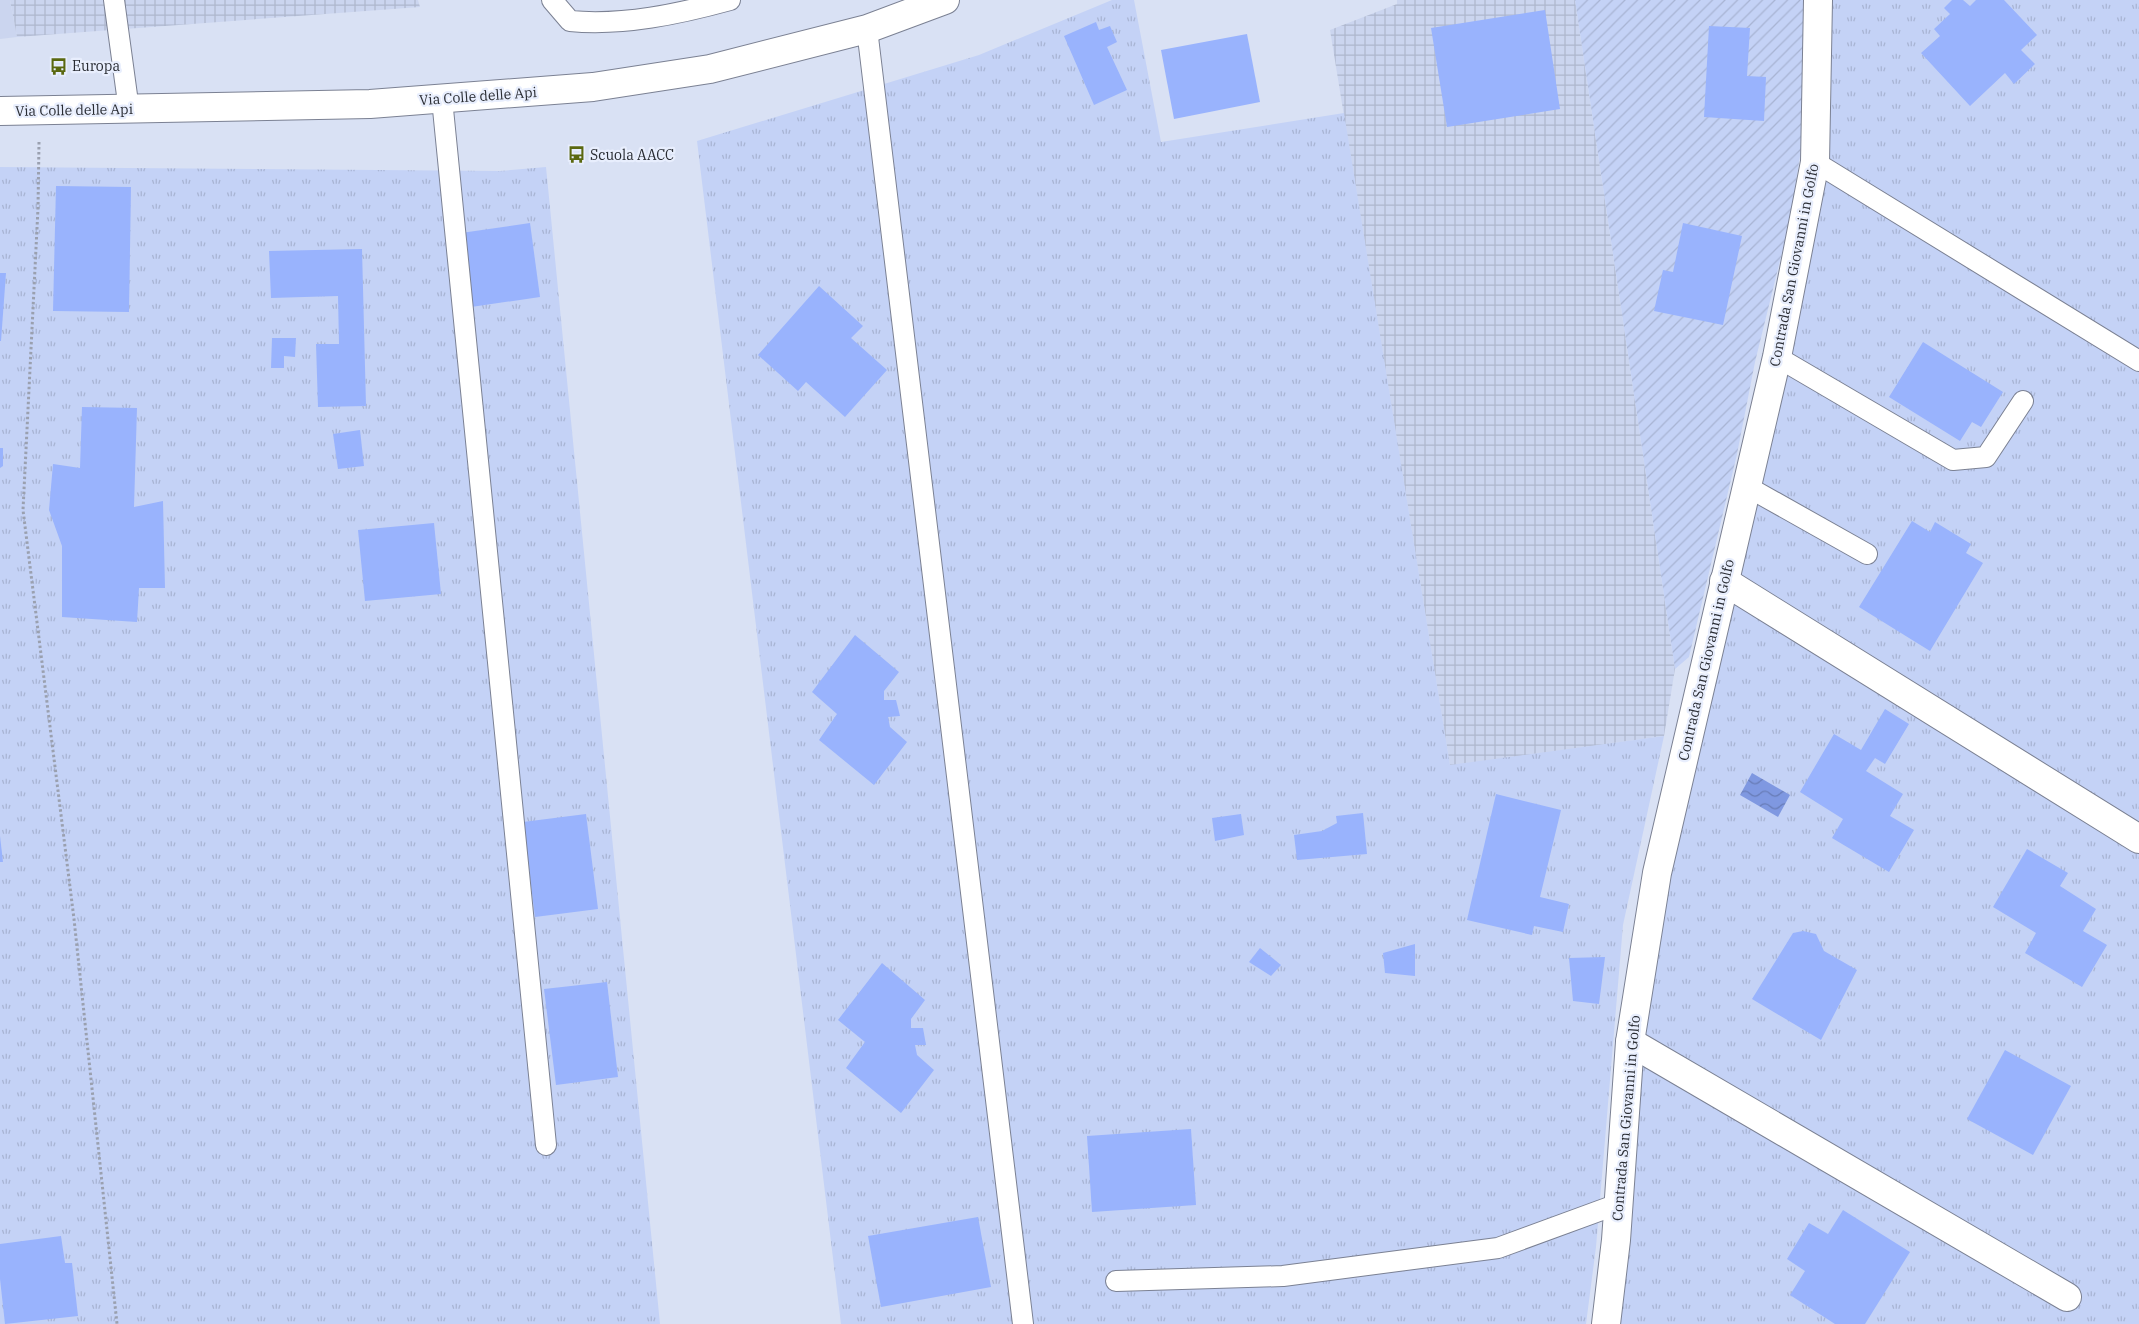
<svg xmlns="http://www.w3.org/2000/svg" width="2139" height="1324" viewBox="0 0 2139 1324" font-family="'IBM Plex Serif',serif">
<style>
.built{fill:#cbd5ef}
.industrial{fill:url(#industrial-grid)}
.grass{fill:url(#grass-tufts)}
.garden{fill:url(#garden-furrows)}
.water{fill:url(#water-waves)}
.building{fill:#99b3fd}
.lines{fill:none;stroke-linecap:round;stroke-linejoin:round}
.service-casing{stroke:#7b8193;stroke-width:22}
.minor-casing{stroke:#7b8193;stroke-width:30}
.secondary-casing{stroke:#7b8193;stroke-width:30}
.path{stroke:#9aa0af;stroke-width:3;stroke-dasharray:2.5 2.5;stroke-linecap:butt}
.service{stroke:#fff;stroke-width:20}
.minor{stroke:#fff;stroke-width:28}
.secondary{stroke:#fff;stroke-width:28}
.labels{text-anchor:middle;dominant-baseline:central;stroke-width:4.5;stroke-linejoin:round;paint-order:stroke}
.poi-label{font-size:14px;fill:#292c33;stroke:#e8eefd;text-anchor:start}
.street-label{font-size:14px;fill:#292c33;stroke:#e8eefd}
</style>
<defs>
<pattern id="industrial-grid" width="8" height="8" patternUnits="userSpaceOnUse" patternTransform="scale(1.25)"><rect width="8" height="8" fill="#cbd5ef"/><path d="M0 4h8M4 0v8" fill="none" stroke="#aeb7cd"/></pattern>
<pattern id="grass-tufts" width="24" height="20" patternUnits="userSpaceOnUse" patternTransform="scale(1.25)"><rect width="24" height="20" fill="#c4d2f6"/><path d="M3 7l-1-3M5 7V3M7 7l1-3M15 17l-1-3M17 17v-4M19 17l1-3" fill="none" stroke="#a8b4d3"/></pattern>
<pattern id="garden-furrows" width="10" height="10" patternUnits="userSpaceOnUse" patternTransform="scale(1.25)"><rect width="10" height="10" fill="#c4d2f6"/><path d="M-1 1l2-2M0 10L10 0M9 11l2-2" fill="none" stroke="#a8b4d3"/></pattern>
<pattern id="water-waves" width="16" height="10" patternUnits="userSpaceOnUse" patternTransform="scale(1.25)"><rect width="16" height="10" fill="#7f98e1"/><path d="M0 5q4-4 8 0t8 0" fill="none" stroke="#687cb7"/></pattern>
</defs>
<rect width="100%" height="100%" fill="#d9e1f4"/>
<polygon class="built" points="0,0 10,0 17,37 0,39"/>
<g class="industrial">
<polygon points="10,0 418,0 420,7 17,37"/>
<polygon points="1397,0 1575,0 1675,669 1664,736 1450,766 1330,30 1397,4"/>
</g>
<g class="grass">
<polygon points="1112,0 1134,0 1161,142 1344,113 1450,765 1664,736 1623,925 1596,1247 1586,1324 841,1324 697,141 979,55"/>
<polygon points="1824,0 2139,0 2139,1324 1611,1324 1637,1037 1672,834 1825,158"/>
<polygon points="0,167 500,171 546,167 660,1324 0,1324"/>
</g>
<polygon class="garden" points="1575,0 1808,0 1800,156 1790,220 1755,362 1737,454 1689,657 1675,669"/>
<polygon class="water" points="1752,773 1790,795 1778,817 1740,795"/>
<g class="building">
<polygon points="1952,0 1963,0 1970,6 1976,0 2004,0 2037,35 2021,50 2035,64 2014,84 2005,73 1970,106 1921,53 1940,36 1934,29 1950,14 1944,8"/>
<polygon points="1545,10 1560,109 1447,127 1431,28"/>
<polygon points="1096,22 1099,30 1110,26 1117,42 1107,47 1127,90 1094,105 1064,36"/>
<polygon points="1709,26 1750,28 1747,76 1766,77 1764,121 1704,117"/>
<polygon points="1247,34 1260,102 1174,119 1161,50"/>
<polygon points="56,186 131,187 129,312 53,311"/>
<polygon points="530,223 540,297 471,307 461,233"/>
<polygon points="1683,223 1742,236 1723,325 1654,311 1663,270 1673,272"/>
<polygon points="362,249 366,406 318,407 316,344 339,344 338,296 271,298 269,251"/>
<polygon points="0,273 6,273 1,341 0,341"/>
<polygon points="819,286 863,326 851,338 887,370 845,417 806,382 798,391 758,355"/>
<polygon points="272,338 296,338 295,357 284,356 284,368 271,368"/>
<polygon points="1923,342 2003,392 1981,427 1972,422 1960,441 1889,397"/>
<polygon points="82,407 137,408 134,507 163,501 165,588 139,588 137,622 62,617 62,546 49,510 53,464 80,468"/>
<polygon points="360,430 364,466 338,469 333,434"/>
<polygon points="0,448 3,448 3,466 0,468"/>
<polygon points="1912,521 1930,532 1935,522 1971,544 1966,553 1983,563 1930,651 1859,607"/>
<polygon points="434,523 441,594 365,601 358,530"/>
<polygon points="855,635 899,672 884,691 884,700 896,700 900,716 888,717 890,727 907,742 874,785 819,740 837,714 812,692"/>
<polygon points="1885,709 1909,724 1885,764 1875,758 1866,771 1903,794 1890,816 1914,830 1889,872 1832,838 1843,819 1800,792 1834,734 1861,750"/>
<polygon points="1496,794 1561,810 1540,897 1569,904 1563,932 1534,926 1532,935 1467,920"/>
<polygon points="1363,813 1367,854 1297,860 1294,835 1322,831 1337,823 1336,816"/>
<polygon points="586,814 598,909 535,917 523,822"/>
<polygon points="1241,814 1244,835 1215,841 1212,818"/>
<polygon points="0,836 3,862 0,862"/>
<polygon points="2027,849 2068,873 2060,886 2096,909 2083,931 2107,945 2082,987 2025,953 2036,933 1993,907"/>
<polygon points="1803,931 1816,934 1824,951 1857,970 1821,1040 1752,999 1793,933"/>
<polygon points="1415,944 1415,976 1385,973 1383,953"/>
<polygon points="1260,948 1281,965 1271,976 1249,962"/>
<polygon points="1605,957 1599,1004 1573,1001 1569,958"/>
<polygon points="882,963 925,1000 911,1019 911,1028 923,1028 926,1045 915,1045 917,1055 934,1070 901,1113 846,1068 865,1042 838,1020"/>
<polygon points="607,982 618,1077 556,1085 544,989"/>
<polygon points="2005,1050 2071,1086 2033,1155 1967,1119"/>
<polygon points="1191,1129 1196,1205 1092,1212 1087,1136"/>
<polygon points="1843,1210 1910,1252 1865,1324 1835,1324 1790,1295 1805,1271 1787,1259 1809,1223 1828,1234"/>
<polygon points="978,1217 991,1287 881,1307 868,1236"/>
<polygon points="61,1236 65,1263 72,1263 78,1316 5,1324 0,1279 0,1244"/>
</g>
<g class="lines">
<defs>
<g id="service">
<polyline points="114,0 129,110"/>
<path d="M552,0L570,21C623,26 679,14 730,0"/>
<polyline points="879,21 867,29 1023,1324"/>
<polyline points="442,99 546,1145"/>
<polyline points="1815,162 2139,361"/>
<polyline points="1777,357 1953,460 1986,457 2023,401"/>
<polyline points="1746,486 1867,554"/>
<polyline points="1116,1281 1283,1276 1498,1248 1618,1204"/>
</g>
<g id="minor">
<polyline points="1724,581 2139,839"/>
<polyline points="1630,1042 2067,1297"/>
<polyline points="1606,1324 1616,1240 1630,1042 1657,873 1777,357 1815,162 1818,0"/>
</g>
<polyline id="secondary" points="0,111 370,104 593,87 710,69 867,29 945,0"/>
</defs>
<use href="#service" class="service-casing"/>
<use href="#minor" class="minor-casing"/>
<use href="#secondary" class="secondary-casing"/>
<polyline class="path" points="39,142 38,208 23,510 74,919 117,1324"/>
<use href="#service" class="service"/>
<use href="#minor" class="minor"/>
<use href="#secondary" class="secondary"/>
</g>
<defs>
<symbol id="bus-bare" viewBox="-9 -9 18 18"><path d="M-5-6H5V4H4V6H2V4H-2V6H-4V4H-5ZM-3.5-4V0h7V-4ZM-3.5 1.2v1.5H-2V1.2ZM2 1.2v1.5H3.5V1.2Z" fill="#5a6810" stroke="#e8eefd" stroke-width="2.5" paint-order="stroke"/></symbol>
</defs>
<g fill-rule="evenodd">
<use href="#bus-bare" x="46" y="54" width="25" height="25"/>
<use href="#bus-bare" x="564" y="142" width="25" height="25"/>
</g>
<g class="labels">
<g class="poi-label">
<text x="72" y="66">Europa</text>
<text x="590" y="155">Scuola AACC</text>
</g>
<g class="street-label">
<text transform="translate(478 96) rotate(-4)">Via Colle delle Api</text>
<text transform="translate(74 110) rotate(-1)">Via Colle delle Api</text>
<text transform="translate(1794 265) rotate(-79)">Contrada San Giovanni in Golfo</text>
<text transform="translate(1706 660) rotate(-77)">Contrada San Giovanni in Golfo</text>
<text transform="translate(1626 1118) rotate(-85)">Contrada San Giovanni in Golfo</text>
</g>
</g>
</svg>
